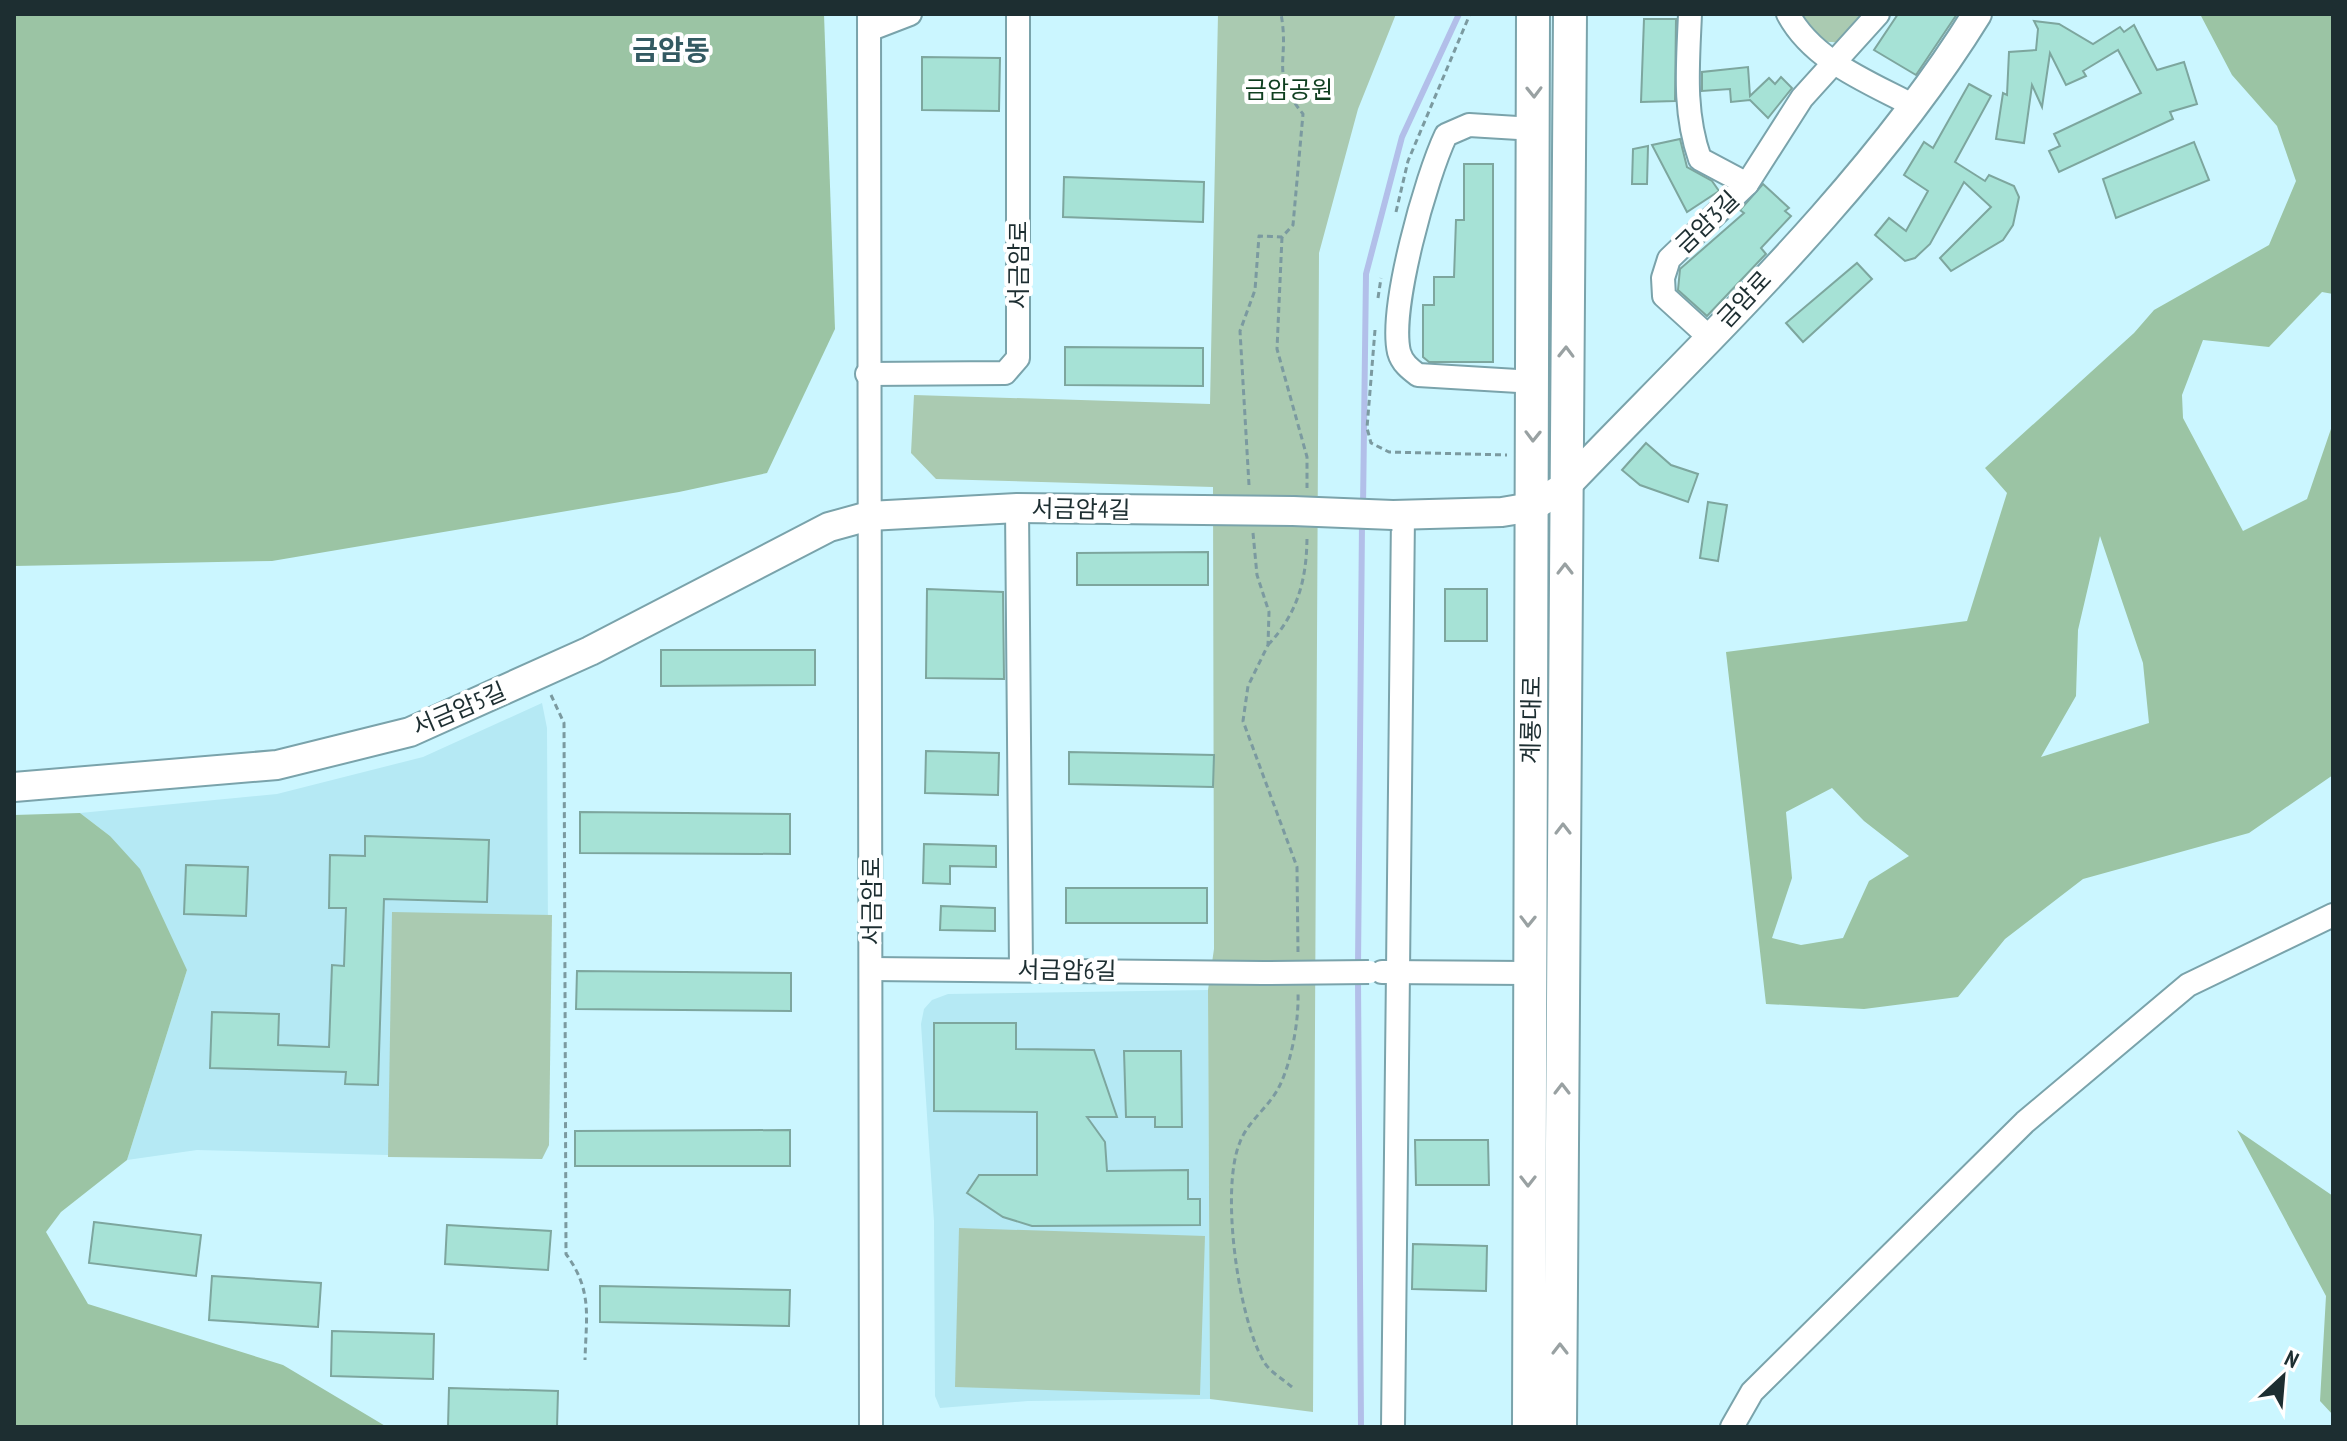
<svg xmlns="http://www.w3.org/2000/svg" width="2347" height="1441" viewBox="0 0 2347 1441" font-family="'PT Sans Narrow','Noto Sans KR',sans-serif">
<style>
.built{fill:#b5e9f4}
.green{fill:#aacab1}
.forest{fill:#9bc4a4;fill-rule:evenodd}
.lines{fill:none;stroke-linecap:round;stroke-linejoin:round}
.stream{stroke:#b2bfe9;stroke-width:6}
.building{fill:#a6e2d6;stroke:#7da69e;stroke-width:2}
.minor-casing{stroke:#7aa3ab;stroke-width:26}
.tertiary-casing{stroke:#7aa3ab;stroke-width:32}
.secondary-casing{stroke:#7aa3ab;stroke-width:36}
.path{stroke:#7b9aa0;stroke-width:3;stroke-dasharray:6 4;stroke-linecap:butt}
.minor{stroke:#fff;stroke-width:22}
.tertiary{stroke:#fff;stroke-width:28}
.secondary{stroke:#fff;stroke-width:32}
.minor-bridge-casing{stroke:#7aa3ab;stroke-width:26;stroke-linecap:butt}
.tertiary-bridge-casing{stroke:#7aa3ab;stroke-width:32;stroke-linecap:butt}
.minor-bridge{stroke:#fff;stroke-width:22}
.tertiary-bridge{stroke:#fff;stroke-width:28}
.oneway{stroke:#99a1a2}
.labels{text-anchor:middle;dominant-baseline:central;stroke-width:8;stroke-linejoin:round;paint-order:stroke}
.park-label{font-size:24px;fill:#0f3f20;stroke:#fff}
.street-label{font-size:24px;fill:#1d2e31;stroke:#fff}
.quarter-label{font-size:28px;font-weight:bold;fill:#335a62;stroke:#fff}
</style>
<rect width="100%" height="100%" fill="#cbf6ff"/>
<g class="built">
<polygon points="542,703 547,728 549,1145 542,1159 197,1150 127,1160 187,970 110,836 80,813 277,794 423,757"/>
<polygon points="1208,990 1210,1399 1028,1401 940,1408 935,1396 934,1221 921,1024 924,1009 932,1000 948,994"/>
</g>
<g class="green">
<polygon points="1218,14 1396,14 1358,109 1319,253 1313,1412 1210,1399 1208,990 1214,949 1213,487 936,479 911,453 914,395 1210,404"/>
<polygon points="1797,14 1865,14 1846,43 1816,41"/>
<polygon points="392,912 552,915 549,1145 542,1159 388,1157"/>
<polygon points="959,1228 1205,1236 1200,1395 955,1387"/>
</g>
<g class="forest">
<polygon points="14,14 824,14 835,329 767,473 679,492 272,561 14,566"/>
<path d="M2200,14H2333V294L2322,292L2269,347L2203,340L2182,395L2183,418L2243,531L2307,499L2333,423V775L2249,833L2083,879L2005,939L1958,997L1864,1009L1766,1004L1726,652L1967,621L2007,493L1985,468L2134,333L2154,310L2269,245L2296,181L2277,126L2232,75ZM2100,536L2143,663L2149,723L2041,757L2076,696L2078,630ZM1832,788L1864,821L1909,856L1869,881L1843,938L1801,945L1772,938L1792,878L1786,812Z"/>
<polygon points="80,813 110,836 140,869 187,970 127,1160 61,1212 46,1232 88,1304 283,1365 387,1427 14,1427 14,815"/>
<polygon points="2237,1130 2333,1196 2333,1415 2320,1401 2326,1296"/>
</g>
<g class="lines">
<g class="stream">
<polyline points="1363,507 1366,274 1402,137 1459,14"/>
<polyline points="1358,967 1362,523"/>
<polyline points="1358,979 1361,1427"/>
</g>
</g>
<g class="building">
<polygon points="1898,14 1957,14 1916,75 1874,50"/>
<polygon points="1644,19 1676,19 1675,101 1641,102"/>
<polygon points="2034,21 2059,24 2093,44 2120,27 2124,32 2134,25 2157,70 2184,62 2197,104 2170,112 2173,119 2059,172 2049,151 2060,146 2054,134 2141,93 2118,50 2083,71 2086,76 2066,85 2050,53 2042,107 2032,85 2024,143 1996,139 2003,93 2007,95 2009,52 2036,50 2038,29"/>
<polygon points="922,57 1000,58 999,111 922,110"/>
<polygon points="1748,67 1750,96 1769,78 1775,84 1781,77 1792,88 1768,118 1750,100 1731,102 1730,89 1702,91 1702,72"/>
<polygon points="1969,84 1991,96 1955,162 1985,181 1989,175 2014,186 2019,197 2013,225 2003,240 1951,271 1940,258 1991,207 1964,182 1930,244 1915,258 1905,261 1875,235 1889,218 1906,231 1928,191 1904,175 1924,142 1933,148"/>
<polygon points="1680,139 1687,167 1712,181 1719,191 1687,212 1652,145"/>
<polygon points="2194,142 2209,180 2116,218 2103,179"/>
<polygon points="1648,146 1647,184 1632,184 1633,149"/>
<polygon points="1464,164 1493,164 1493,362 1429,362 1423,357 1423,305 1434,305 1434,277 1454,277 1456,220 1464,220"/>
<polygon points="1064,177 1204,182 1203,222 1063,217"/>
<polygon points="1763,184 1789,208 1785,211 1791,216 1761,248 1766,254 1762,258 1707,316 1678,290 1680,269 1744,213 1740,210"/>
<polygon points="1857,263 1872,279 1803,342 1786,323"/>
<polygon points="1065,347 1203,348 1203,386 1065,385"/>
<polygon points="1646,443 1671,465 1698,474 1688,502 1640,485 1622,470"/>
<polygon points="1708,502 1727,505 1718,561 1700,558"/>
<polygon points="1208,552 1208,585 1077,585 1077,553"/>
<polygon points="927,589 1003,592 1004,679 926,678"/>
<rect x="1445" y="589" width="42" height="52"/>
<polygon points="661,650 815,650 815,685 661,686"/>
<polygon points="926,751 999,753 998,795 925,793"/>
<polygon points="1069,752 1214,755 1213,787 1069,784"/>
<polygon points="580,812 790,814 790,854 580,853"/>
<polygon points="365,836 489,840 487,902 384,899 378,1085 345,1084 346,1072 210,1068 212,1012 279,1014 278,1045 329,1047 332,965 344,966 346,908 329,908 330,855 365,856"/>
<polygon points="924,844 996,846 996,867 950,866 950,884 923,883"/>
<polygon points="186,865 248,867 246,916 184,914"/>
<rect x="1066" y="888" width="141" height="35"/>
<polygon points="941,906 995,908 995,931 940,930"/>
<polygon points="577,971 791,973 791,1011 576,1009"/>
<polygon points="934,1023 1016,1023 1016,1049 1094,1050 1117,1117 1087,1117 1105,1142 1107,1171 1188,1170 1188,1199 1200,1199 1200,1225 1032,1226 1003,1217 967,1193 979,1175 1037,1175 1037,1112 934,1111"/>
<polygon points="1124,1051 1181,1051 1182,1127 1155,1127 1155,1117 1126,1117"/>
<polygon points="790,1130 790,1166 575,1166 575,1131"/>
<polygon points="1415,1140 1488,1140 1489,1185 1416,1185"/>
<polygon points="94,1222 201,1235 196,1276 89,1263"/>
<polygon points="447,1225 551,1231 548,1270 445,1264"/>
<polygon points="1413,1244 1487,1246 1486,1291 1412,1289"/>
<polygon points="212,1276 321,1283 318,1327 209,1320"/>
<polygon points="600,1286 790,1290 789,1326 600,1322"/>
<polygon points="332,1331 434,1334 433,1379 331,1376"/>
<polygon points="449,1388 558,1391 557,1427 448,1427"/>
</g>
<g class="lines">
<defs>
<g id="minor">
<polyline points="869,14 871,1427"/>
<path d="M1690,14C1688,64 1683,111 1700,159L1747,184"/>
<path d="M1788,14C1813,61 1869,82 1914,106"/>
<polyline points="871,29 910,14"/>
<polyline points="1709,337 1664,296 1663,278 1669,259 1747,184 1802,98 1878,14"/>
<polyline points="867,374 1005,373 1018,358 1018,14"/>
<path d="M1533,382L1418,375C1410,369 1402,363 1399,352C1389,308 1426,177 1446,135L1469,125L1534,129"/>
<polyline points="1017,508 1021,969"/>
<polyline points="871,969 1263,973"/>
<polyline points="1382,972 1528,973"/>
<polyline points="1393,1427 1403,515"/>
<polyline points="1732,1427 1752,1392 2025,1122 2188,985 2333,915"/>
</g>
<g id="tertiary">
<path d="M1393,515L1502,512L1532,507L1566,486C1706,340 1871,186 1977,14"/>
<polyline points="14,787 277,765 410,732 590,651 829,527 869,516 1017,508 1293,511"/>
</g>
<g id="secondary">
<polyline points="1529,1427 1533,14"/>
<polyline points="1560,1427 1570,14"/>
</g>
</defs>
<use href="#minor" class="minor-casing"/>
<use href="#tertiary" class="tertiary-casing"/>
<use href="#secondary" class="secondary-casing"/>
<g class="path">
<polyline points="1396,212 1408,161 1470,14"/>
<polyline points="1282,237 1277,349 1307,457 1307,488"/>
<polyline points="1378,298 1381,278"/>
<polyline points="1375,330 1367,428 1371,443 1389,452 1507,455"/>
<path d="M1249,485L1240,331L1255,290L1259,236L1282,237L1293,225L1303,114C1269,72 1290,62 1281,14"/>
<polyline points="1253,533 1257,575 1269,612 1268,645 1248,686 1243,721 1297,867 1298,952"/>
<path d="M1268,645C1298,613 1307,579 1307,535"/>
<path d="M551,695L564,723L566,1254C593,1291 586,1317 585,1360"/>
<path d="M1292,1387C1284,1380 1270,1372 1264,1362C1238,1318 1220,1189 1240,1142C1248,1121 1269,1107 1279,1087C1292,1061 1299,1020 1298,992"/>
</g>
<use href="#minor" class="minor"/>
<use href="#tertiary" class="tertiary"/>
<use href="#secondary" class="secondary"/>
<defs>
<polyline id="minor-bridge" points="1263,973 1369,972"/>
<polyline id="tertiary-bridge" points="1293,511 1393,515"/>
</defs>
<use href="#minor-bridge" class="minor-bridge-casing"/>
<use href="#tertiary-bridge" class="tertiary-bridge-casing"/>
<use href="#minor-bridge" class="minor-bridge"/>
<use href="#tertiary-bridge" class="tertiary-bridge"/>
</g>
<defs><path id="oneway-chevron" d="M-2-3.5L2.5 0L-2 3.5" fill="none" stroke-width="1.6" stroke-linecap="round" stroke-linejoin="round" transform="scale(2)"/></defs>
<g class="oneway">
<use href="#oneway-chevron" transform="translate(1534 92) rotate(89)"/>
<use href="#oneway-chevron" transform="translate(1566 352) rotate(-89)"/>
<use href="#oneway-chevron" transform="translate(1533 436) rotate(91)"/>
<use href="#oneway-chevron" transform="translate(1565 569) rotate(-90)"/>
<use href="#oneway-chevron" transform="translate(1563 829) rotate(-90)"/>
<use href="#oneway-chevron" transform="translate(1528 921) rotate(91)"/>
<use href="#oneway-chevron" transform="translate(1562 1089) rotate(-90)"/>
<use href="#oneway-chevron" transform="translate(1528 1181) rotate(90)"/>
<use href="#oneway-chevron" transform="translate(1560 1349) rotate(-90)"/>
</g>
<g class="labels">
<g class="park-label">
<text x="1289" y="89">금암공원</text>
</g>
<g class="street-label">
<text transform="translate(1707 222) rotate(-44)">금암3길</text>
<text transform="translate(1018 265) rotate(-90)">서금암로</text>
<text transform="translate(1744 299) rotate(-47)">금암로</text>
<text transform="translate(1081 509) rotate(1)">서금암4길</text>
<text transform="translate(459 709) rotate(-23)">서금암5길</text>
<text transform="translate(1531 720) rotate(-89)">계룡대로</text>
<text transform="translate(871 901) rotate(-90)">서금암로</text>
<text transform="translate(1067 970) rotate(1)">서금암6길</text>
</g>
<g class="quarter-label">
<text x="671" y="49">금암동</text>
</g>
</g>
<rect width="2347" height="1441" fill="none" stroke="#1d2e31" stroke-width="32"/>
<g transform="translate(2283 1377) rotate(26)" stroke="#ffffff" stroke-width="6" paint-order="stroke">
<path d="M0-6L14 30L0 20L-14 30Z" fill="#1d2e31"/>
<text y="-12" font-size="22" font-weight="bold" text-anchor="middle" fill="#1d2e31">N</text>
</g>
</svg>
